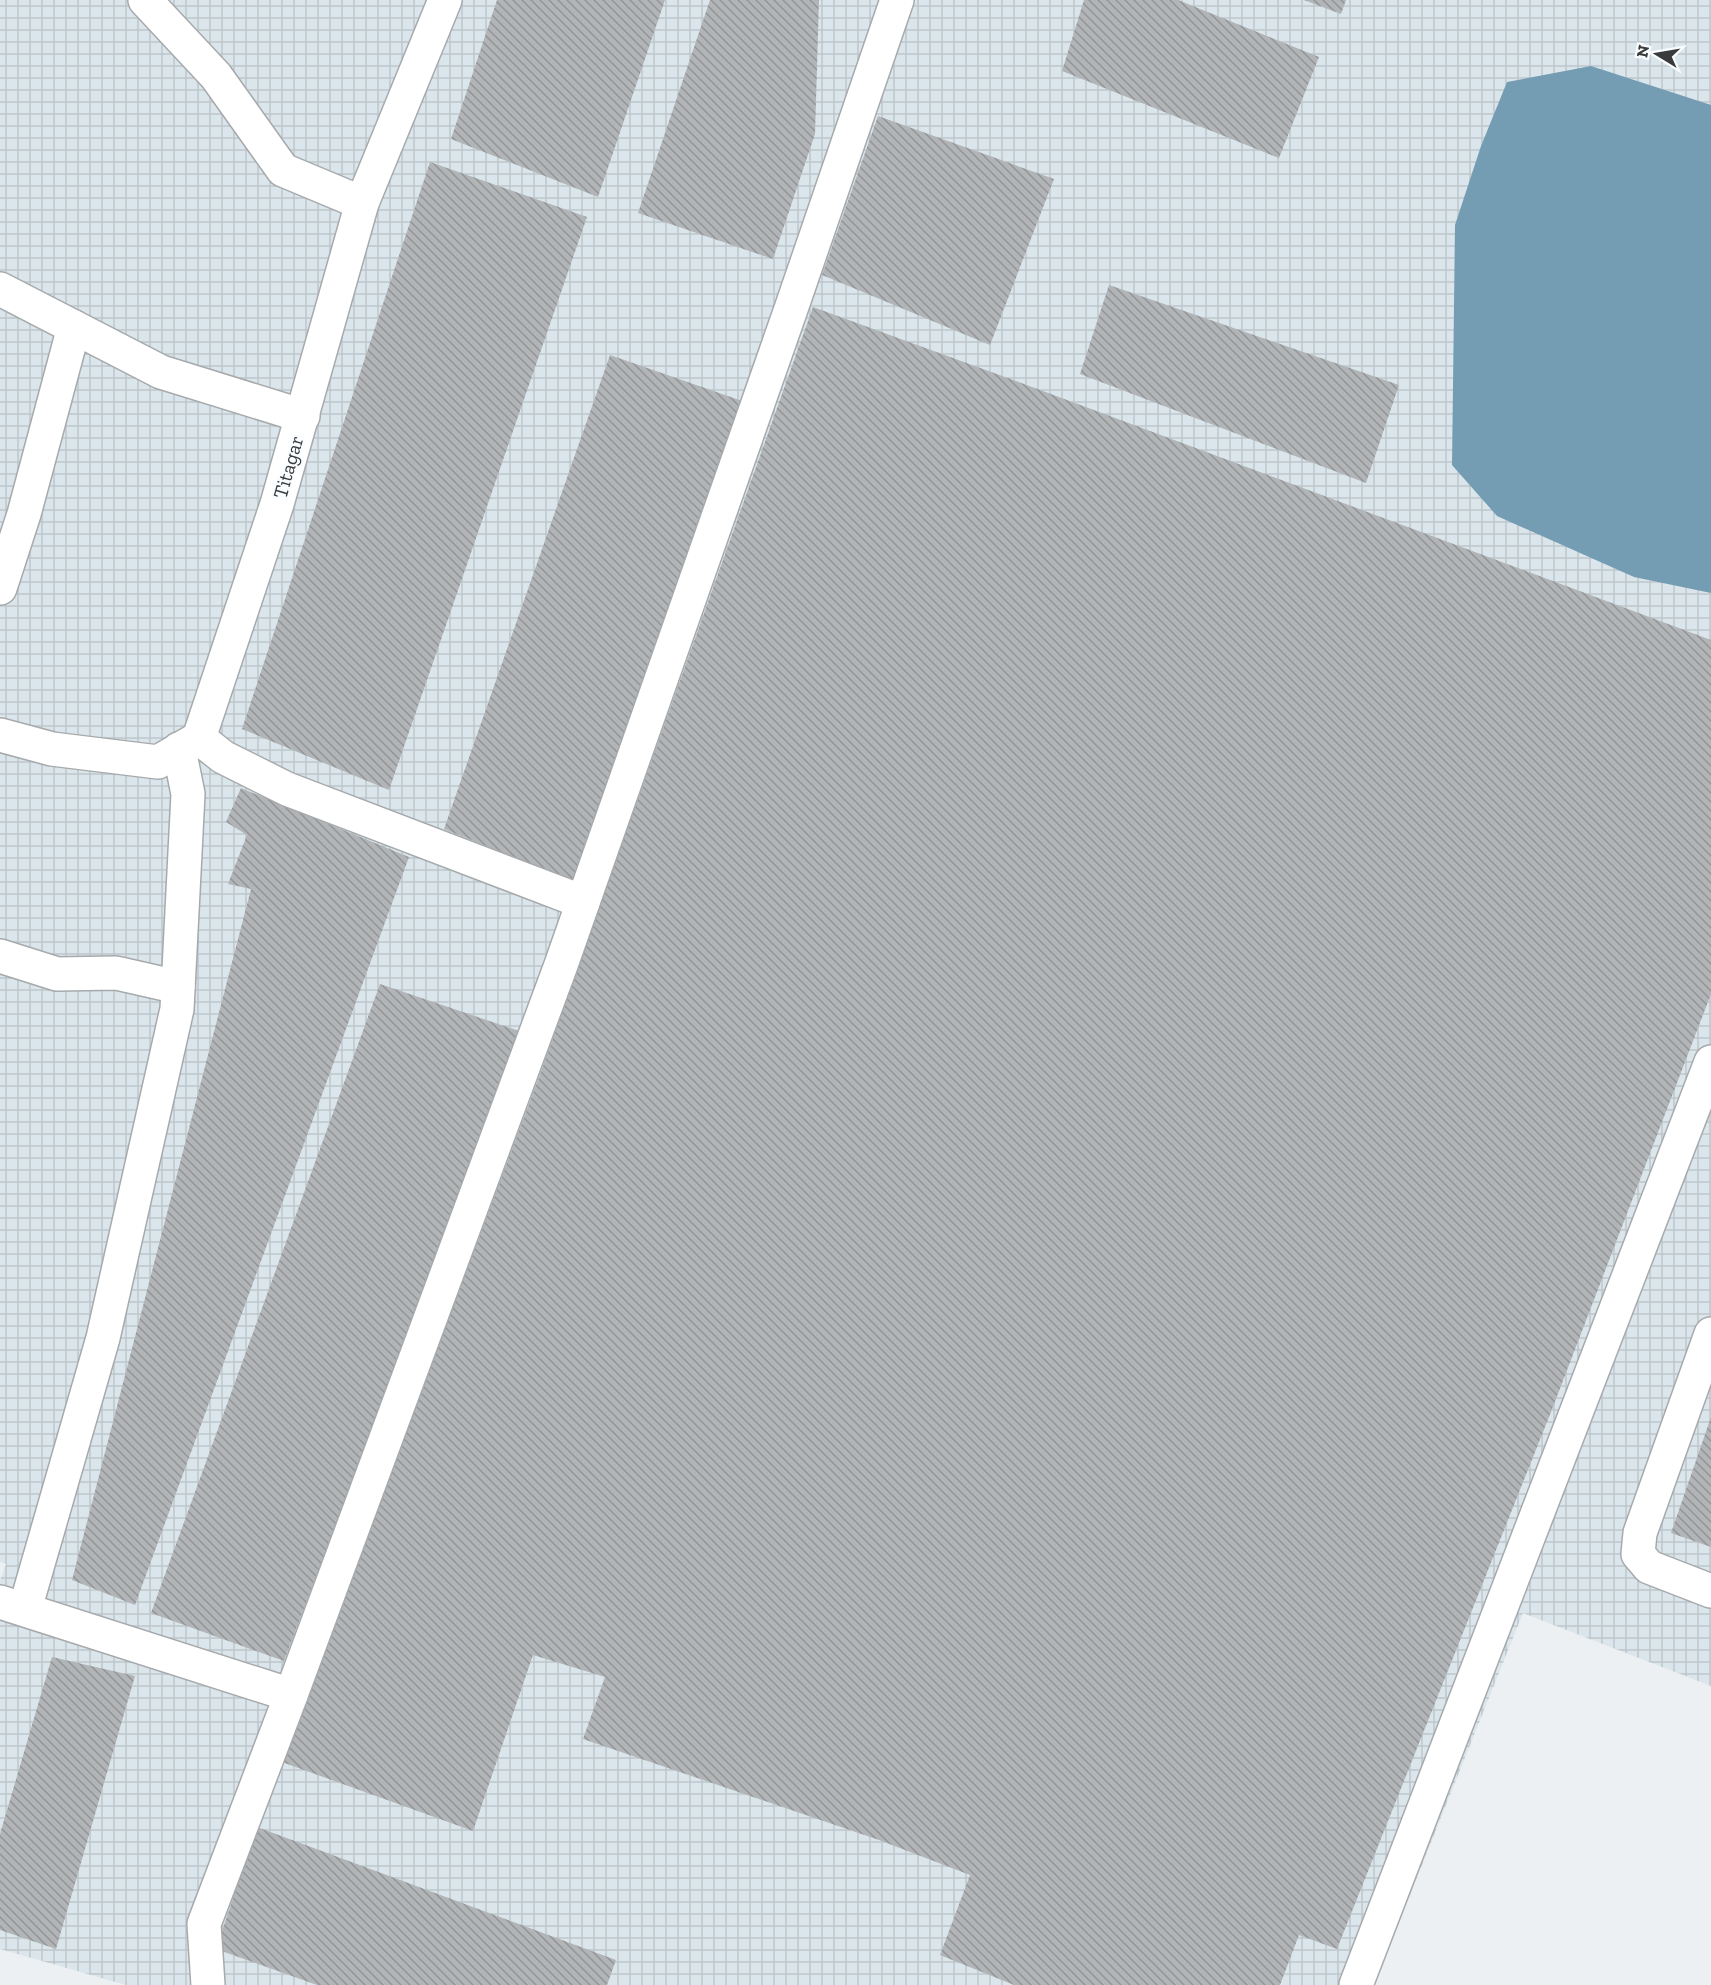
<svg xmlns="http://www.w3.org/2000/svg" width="1711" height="1985" viewBox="0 0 1711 1985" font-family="'Zilla Slab',serif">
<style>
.industrial{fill:url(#industrial-grid)}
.water{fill:#749db3}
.building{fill:url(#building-back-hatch)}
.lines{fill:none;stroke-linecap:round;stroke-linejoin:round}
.minor-casing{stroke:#a7aaac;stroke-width:36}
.minor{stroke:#fff;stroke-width:33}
.labels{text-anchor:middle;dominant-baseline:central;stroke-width:4.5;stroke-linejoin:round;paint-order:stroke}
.street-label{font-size:20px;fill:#393a3b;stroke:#f9fdff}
</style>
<defs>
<pattern id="industrial-grid" width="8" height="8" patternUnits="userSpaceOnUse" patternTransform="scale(1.5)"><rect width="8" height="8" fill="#dbe6ec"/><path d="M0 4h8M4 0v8" fill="none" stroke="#bdc6cb"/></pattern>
<pattern id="building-back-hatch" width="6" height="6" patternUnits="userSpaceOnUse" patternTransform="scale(1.5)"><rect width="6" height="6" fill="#b2b5b7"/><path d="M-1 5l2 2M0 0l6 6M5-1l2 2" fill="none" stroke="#929496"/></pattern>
</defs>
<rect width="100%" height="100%" fill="#ecf0f2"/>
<polygon class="industrial" points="0,0 1711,0 1711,1686 1523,1613 1374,1985 126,1985 0,1949 0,1580 6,1564 0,1562"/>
<polygon class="water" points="1591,66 1711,105 1711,593 1634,577 1497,516 1452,465 1455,225 1481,146 1507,82"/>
<g class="building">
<polygon points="497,0 665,0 598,197 451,139"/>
<polygon points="710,0 819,0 815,134 773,259 638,213"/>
<polygon points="1084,0 1178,0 1319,57 1279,158 1062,71"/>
<polygon points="1304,0 1346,0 1341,14"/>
<polygon points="878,116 1054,179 990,345 822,275"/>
<polygon points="430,162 587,217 389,790 242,729"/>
<polygon points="1109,285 1399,385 1366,483 1080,374"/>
<polygon points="813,307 1005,377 1711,640 1711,994 1551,1412 1337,1949 1299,1935 1280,1985 1014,1985 940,1955 970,1875 879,1840 583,1739 605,1677 533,1655 473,1831 279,1761 359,1558 538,1080"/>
<polygon points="610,355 748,403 573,881 444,829"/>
<polygon points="241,788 409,857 135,1605 72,1580 251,889 228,884 247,835 226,822"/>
<polygon points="380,984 522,1032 284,1661 151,1613"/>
<polygon points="1711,1417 1711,1547 1671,1533"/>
<polygon points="52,1657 135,1676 56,1949 0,1930 0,1834"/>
<polygon points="257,1827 616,1960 607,1985 317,1985 216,1949"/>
</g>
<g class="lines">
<defs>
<g id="minor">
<polyline points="145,0 216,76 283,170 362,203"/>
<polyline points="0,289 161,372 303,416"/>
<polyline points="0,588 24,514 74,327"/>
<polyline points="0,735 52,749 158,762 199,738 277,504 362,203 445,0"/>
<polyline points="199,738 223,757 287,789 583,902"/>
<polyline points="0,956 57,974 116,973 178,987"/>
<polyline points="1711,1334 1640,1533 1638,1554 1649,1567 1711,1591"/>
<polyline points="0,1602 291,1695"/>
<polyline points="25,1609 103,1338 177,1009 188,794 179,749"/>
<polyline points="208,1985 204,1924 291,1695 561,965 791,309 897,0"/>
<polyline points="1356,1985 1711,1062"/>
</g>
</defs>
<use href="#minor" class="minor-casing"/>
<use href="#minor" class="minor"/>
</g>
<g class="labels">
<g class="street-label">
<text transform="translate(288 467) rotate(-74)">Titagar</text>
</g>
</g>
<g transform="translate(1657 54) rotate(281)" stroke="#f9fdff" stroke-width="4.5" paint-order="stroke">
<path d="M0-4.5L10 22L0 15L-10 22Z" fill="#393a3b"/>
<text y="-9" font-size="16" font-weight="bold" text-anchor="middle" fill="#393a3b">N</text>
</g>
</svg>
